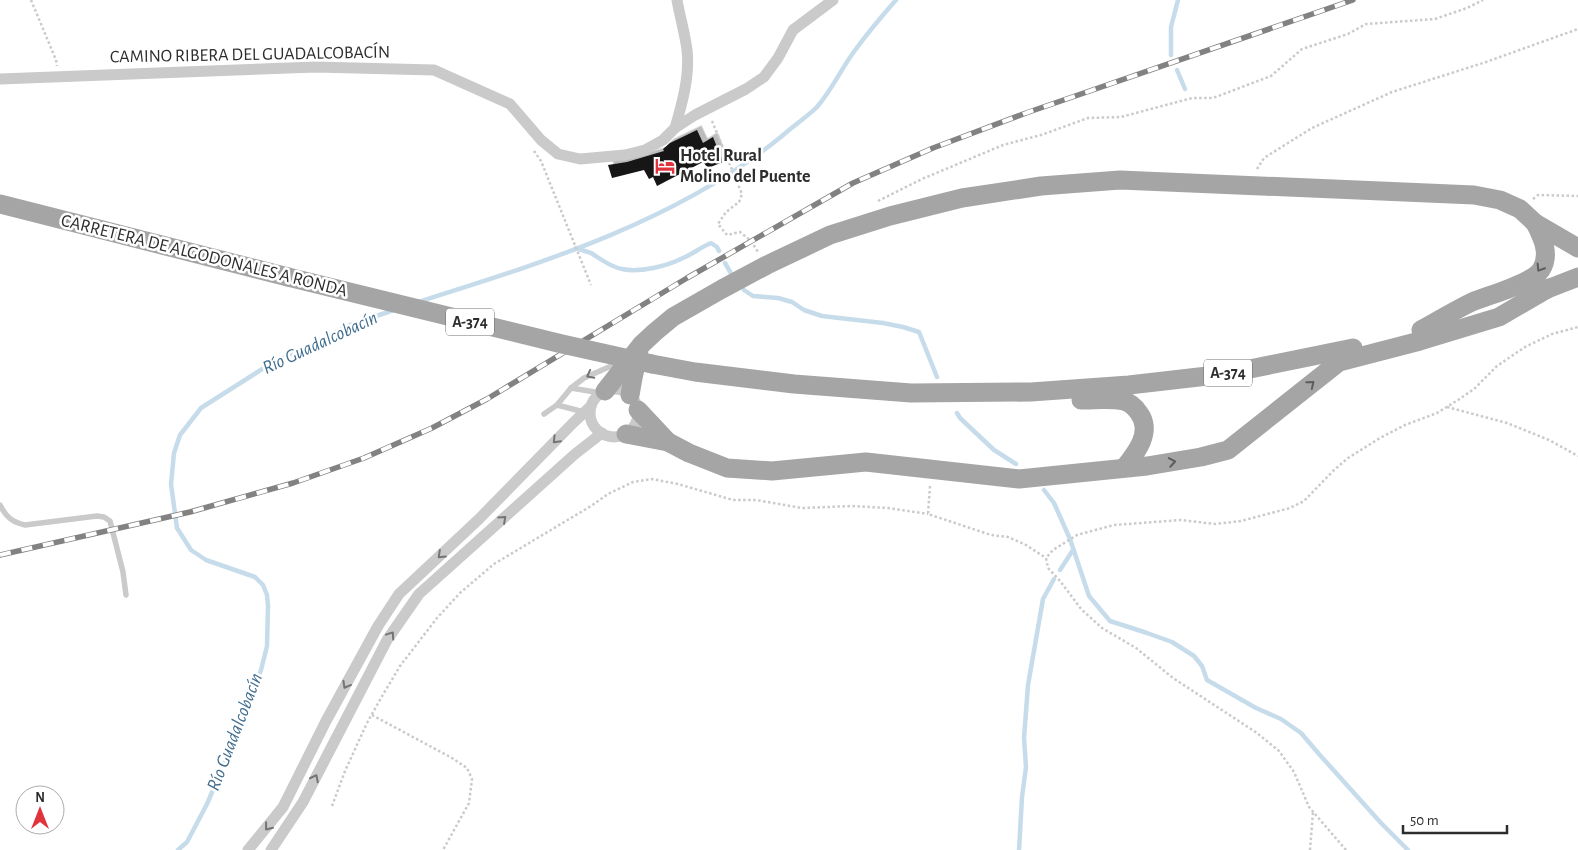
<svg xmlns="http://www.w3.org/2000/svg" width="1578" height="850" viewBox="0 0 1578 850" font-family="'Alegreya Sans',sans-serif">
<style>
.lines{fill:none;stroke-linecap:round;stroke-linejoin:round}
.stream{stroke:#c7dcea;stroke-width:4.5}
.building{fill:#141414;filter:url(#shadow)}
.path{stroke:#cacaca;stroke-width:2.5;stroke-dasharray:2.5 2.5;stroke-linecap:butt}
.service{stroke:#cacaca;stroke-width:5.5}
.minor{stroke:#cacaca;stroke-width:11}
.primary{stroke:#a5a5a5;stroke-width:19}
.rail-casing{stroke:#828282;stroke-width:5.5}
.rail{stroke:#fff;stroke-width:4;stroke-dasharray:11;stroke-linecap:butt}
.primary-bridge{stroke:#a5a5a5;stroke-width:19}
.oneway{stroke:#5d5d5d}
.oneway2{stroke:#747474}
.labels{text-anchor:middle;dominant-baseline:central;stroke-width:5;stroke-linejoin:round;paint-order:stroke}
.shield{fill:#fff;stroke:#6c6c6c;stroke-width:1}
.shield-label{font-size:16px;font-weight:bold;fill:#2d2d2d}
.street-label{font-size:18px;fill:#2d2d2d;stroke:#fff}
.poi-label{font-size:18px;font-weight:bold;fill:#2d2d2d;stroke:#fff;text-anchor:start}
.water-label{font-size:19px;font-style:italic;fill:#3e6c8d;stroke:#fff}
</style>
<defs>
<filter id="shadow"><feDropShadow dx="4.5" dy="-4.5" stdDeviation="0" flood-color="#0004"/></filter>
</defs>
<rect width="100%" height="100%" fill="#fff"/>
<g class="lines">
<g class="stream">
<polyline points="1171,55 1171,27 1178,0"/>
<polyline points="1177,70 1185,89"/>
<path d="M576,248C580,250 586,251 591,253C601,259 610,267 622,269C640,273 667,266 683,258C693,254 701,247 711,243L717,247L719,251"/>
<polyline points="725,263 732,275"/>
<polyline points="744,290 753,296 778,298 792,302 804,310 822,316 883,323 903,327 919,332 937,377"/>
<path d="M418,302C545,262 678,221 782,136C793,126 807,117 817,107C832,90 840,71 853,53C866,35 881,17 896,0"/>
<polyline points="957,413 960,418 994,450 1016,464"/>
<polyline points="1044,490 1054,503 1070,539 1089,596 1110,621 1147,633 1172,642 1194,656 1202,666 1207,680 1256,708 1281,719 1301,733 1319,754 1381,823 1408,850"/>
<polyline points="1060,570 1073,550"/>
<polyline points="178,850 187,842 207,804 236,736 261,670 267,646 268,606 267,595 263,585 255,577 206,560 191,550 177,528 171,484 174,453 180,435 201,408 267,366 350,325 394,310"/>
<polyline points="1019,850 1022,797 1026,767 1024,738 1028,685 1043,599 1054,579"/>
</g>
</g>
<polygon class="building" points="697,130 703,143 713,137 723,162 708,168 703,162 657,186 653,177 649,179 644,170 612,178 608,165 627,162 664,151 663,149 670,143"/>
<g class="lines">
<g class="path">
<polyline points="31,0 56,60 57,66"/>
<polyline points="712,121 742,194 739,202 726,212 718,224 727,235 740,232 751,241 758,252"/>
<polyline points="534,151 541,161 591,285"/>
<polyline points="1257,169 1264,158 1312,128 1392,92 1486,62 1578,29"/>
<polyline points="1533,199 1538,195 1578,196"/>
<polyline points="878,201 922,179 1003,145 1041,135 1088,118 1121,117 1192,98 1213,98 1271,76 1302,49 1348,34 1366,24 1435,19 1467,8 1483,0"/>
<polyline points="1447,407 1507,423 1549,440 1578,456"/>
<polyline points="930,486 928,514 991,535 1008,537 1026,545 1046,558"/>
<polyline points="372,715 452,758 467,768 472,779 469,803 443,850"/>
<polyline points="332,806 345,771 367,723 381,698 400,666 437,618 460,593 494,564 591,506 608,494 633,482 652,479 678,484 733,500 756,500 802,508 852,506 888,508 928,514"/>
<polyline points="1310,850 1313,812"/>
<polyline points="1346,850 1309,807 1294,772 1279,751 1257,733 1173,678 1136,648 1102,628 1081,609 1060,581 1048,568 1046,558 1053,550 1077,535 1114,525 1181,520 1215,524 1241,521 1290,508 1304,501 1333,471 1348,458 1380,438 1405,425 1437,413 1458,400 1474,389 1497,366 1525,347 1552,334 1578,327"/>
</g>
<g class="service">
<polyline points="571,388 601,393"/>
<polyline points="557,405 584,412"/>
<polyline points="544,414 557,405 571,388 584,378 618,363"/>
<path d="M0,505C6,517 12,522 25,525L97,516L104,517L110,521L123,572L126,595"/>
</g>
<g class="minor">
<polyline points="0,79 316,67 434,70 510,104 541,140 558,154 580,159 625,155 645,150 663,140 675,128 695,115 746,89 764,77 778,58 793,30 833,0"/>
<path d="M675,128C682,104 690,76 687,50C685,34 680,17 677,0"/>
<circle cx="614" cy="413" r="24"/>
<polyline points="248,850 283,807 326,721 378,626 399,594 479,519 573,423 591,406"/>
<polyline points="271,850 303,802 387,640 419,594 575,454 602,433"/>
</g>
<g class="primary">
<polyline points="0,204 288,277"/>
<polyline points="1537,293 1578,277"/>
<path d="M1421,330C1438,321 1455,310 1472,302C1489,295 1531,284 1541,270C1551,254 1542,237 1535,223"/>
<polyline points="652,364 695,372 794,384 911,393 1031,392 1129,385 1225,374 1353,348"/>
<polyline points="605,391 641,345 655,332 673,317 722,289 767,265 830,235 890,216 962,198 1041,186 1120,180 1474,195 1500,200 1520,209 1535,223 1578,248"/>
<polyline points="630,395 633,378 639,351"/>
<path d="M1081,400C1095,400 1111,398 1124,401C1131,403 1135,407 1139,413C1153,432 1136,453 1124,468"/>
<polyline points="638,410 668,442"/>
<polyline points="626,434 668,442 689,453 727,468 772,471 866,462 1019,479 1147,466 1201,457 1228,450 1339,362 1420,341 1499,317 1549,288"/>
</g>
<defs>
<polyline id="rail" points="0,555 190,512 293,483 364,458 432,428 487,399 687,278 853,183 933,148 1026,113 1353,0"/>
</defs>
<use href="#rail" class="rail-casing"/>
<use href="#rail" class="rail"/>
<polyline class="primary-bridge" points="288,277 562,344 652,364"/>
</g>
<defs><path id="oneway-chevron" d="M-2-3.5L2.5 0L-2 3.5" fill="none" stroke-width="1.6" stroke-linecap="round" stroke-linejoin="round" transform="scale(1.25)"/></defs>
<g class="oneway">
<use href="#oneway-chevron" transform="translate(1540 268) rotate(122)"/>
<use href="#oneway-chevron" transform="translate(1311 384) rotate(-39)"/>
<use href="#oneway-chevron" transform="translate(1172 462) rotate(-10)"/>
</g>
<g class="oneway2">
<use href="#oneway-chevron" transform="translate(590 375) rotate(152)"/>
<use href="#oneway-chevron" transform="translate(556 440) rotate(134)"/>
<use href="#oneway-chevron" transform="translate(503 519) rotate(-42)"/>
<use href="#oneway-chevron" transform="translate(441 555) rotate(137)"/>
<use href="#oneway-chevron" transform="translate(391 635) rotate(-56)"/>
<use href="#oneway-chevron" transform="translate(346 685) rotate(119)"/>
<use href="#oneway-chevron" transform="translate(315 778) rotate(-63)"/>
<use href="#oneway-chevron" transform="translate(268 827) rotate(128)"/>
</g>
<defs>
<symbol id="hotel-bare" viewBox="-9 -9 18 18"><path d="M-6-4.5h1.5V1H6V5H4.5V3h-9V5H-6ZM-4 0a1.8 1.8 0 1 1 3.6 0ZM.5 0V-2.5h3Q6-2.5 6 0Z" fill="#e0333c" stroke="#fff" stroke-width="2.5" paint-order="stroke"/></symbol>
</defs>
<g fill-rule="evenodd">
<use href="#hotel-bare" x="651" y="152" width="28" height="28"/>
</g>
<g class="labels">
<g class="shield">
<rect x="446" y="308.5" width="48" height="27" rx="4"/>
<rect x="1204" y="359.5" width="48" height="27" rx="4"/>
</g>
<g class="shield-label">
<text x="470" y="322">A-374</text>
<text x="1228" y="373">A-374</text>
</g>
<g class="street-label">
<text transform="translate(250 55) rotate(-1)">CAMINO RIBERA DEL GUADALCOBACÍN</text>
<text transform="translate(204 256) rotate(14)">CARRETERA DE ALGODONALES A RONDA</text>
</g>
<g class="poi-label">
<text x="680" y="156">Hotel Rural<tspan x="680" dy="21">Molino del Puente</tspan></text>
</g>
<g class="water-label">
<text transform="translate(320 343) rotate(-25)">Río Guadalcobacín</text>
<text transform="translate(235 732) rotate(-69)">Río Guadalcobacín</text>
</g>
</g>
<g transform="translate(40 810)"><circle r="24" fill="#ffffff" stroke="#ababab"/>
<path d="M0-4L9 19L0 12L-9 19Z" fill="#e0333c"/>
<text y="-8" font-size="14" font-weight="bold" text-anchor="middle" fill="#2d2d2d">N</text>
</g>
<path d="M1403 825v8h104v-8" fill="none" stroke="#2d2d2d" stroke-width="2.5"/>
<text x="1410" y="825" font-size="15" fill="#2d2d2d" stroke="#ffffff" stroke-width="4" paint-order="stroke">50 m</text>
</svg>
